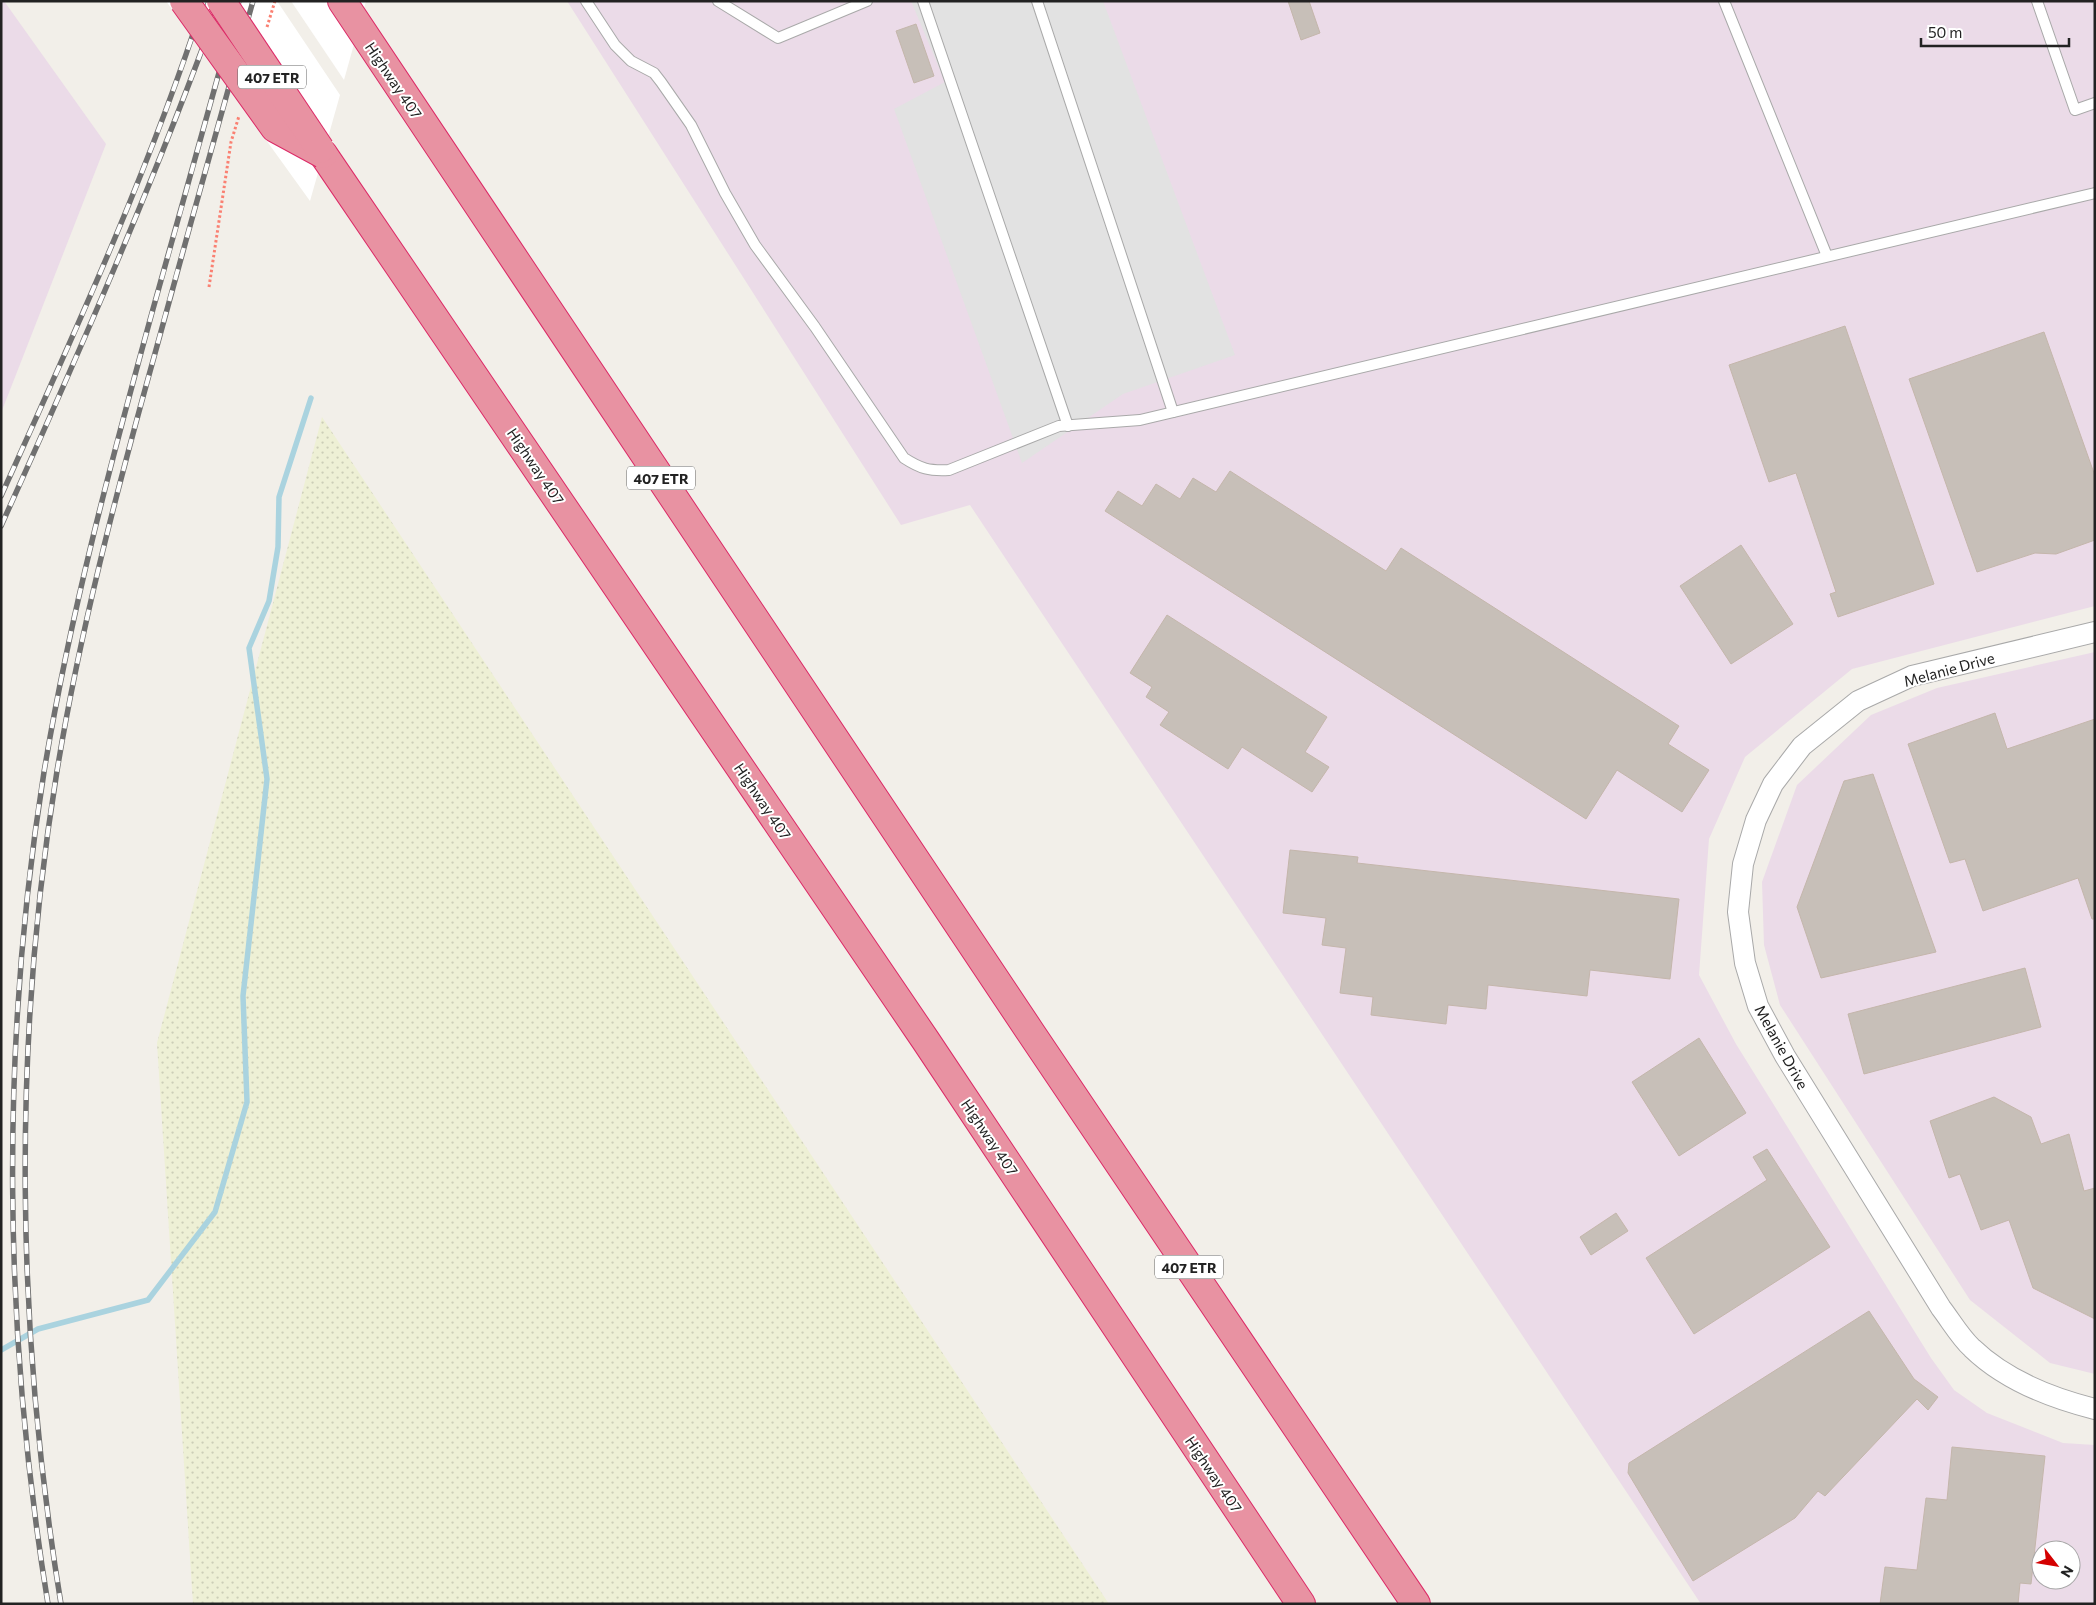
<svg xmlns="http://www.w3.org/2000/svg" width="2096" height="1605" viewBox="0 0 2096 1605" font-family="Commissioner,sans-serif">
<style>
.industrial{fill:#ebdbe8;fill-rule:evenodd}
.farmland{fill:url(#farmland-dots)}
.parking{fill:#e2e2e2}
.pier{fill:#fff}
.lines{fill:none;stroke-linecap:round;stroke-linejoin:round}
.stream{stroke:#aad3df;stroke-width:5.5}
.building{fill:#c7bfb8;stroke:#c4b6ab}
.lane-casing{stroke:#a9a9a9;stroke-width:12}
.street-casing{stroke:#a9a9a9;stroke-width:22}
.highway-casing{stroke:#dc2a67;stroke-width:30}
.path{stroke:#fa8072;stroke-width:3;stroke-dasharray:2.5 2.5;stroke-linecap:butt}
.lane{stroke:#fff;stroke-width:10}
.street{stroke:#fff;stroke-width:20}
.highway{stroke:#e892a2;stroke-width:28}
.rail-casing{stroke:#707070;stroke-width:5.5}
.rail{stroke:#fff;stroke-width:4;stroke-dasharray:11;stroke-linecap:butt}
.highway-bridge-casing{stroke:#dc2a67;stroke-width:30;stroke-linecap:butt}
.highway-bridge{stroke:#e892a2;stroke-width:28}
.labels{text-anchor:middle;dominant-baseline:central;stroke-width:4;stroke-linejoin:round;paint-order:stroke}
.shield{fill:#fff;stroke:#646464;stroke-width:1}
.shield-label{font-size:14px;font-weight:bold;fill:#222}
.street-label{font-size:15px;fill:#222;stroke:#fff}
</style>
<defs>
<pattern id="farmland-dots" width="8" height="8" patternUnits="userSpaceOnUse" patternTransform="scale(1.25)"><rect width="8" height="8" fill="#eef0d5"/><path d="M2 2h.1M6 6h.1" fill="none" stroke="#ccceb7" stroke-width="1.8" stroke-linecap="round"/></pattern>
</defs>
<rect width="100%" height="100%" fill="#f2efe9"/>
<g class="industrial">
<polygon points="1,1 4,1 106,144 1,413"/>
<path d="M567,1H2095V606L1852,669L1745,757L1709,839L1699,975L1736,1044L1931,1358L1954,1390L1987,1413L2063,1443L2095,1445V1604H1701L970,505L901,525ZM2041,1550H2071V1580H2041Z"/>
<polygon points="2095,652 2095,1374 2050,1363 1970,1300 1780,1005 1764,945 1762,882 1797,785 1871,715 1937,688"/>
</g>
<polygon class="farmland" points="322,417 1109,1604 193,1604 157,1043"/>
<polygon class="parking" points="911,1 1103,1 1235,355 1123,394 1022,463 894,109 945,82"/>
<g class="pier">
<polygon points="166,1 277,1 340,95 310,201"/>
<polygon points="291,1 366,1 344,80"/>
</g>
<g class="lines">
<polyline class="stream" points="1,1350 38,1329 148,1300 215,1212 247,1102 243,996 267,779 249,648 269,601 278,547 279,497 311,398"/>
</g>
<g class="building">
<polygon points="1288,1 1309,1 1320,33 1301,40"/>
<polygon points="916,24 934,76 914,83 896,31"/>
<polygon points="1845,326 1934,584 1838,617 1830,594 1836,592 1796,473 1769,482 1729,365"/>
<polygon points="2044,332 2095,476 2095,540 2056,554 2035,553 1977,572 1909,379"/>
<polygon points="1230,471 1386,571 1401,548 1679,726 1668,744 1709,770 1682,812 1617,770 1586,819 1105,511 1118,491 1142,506 1156,484 1180,499 1193,478 1216,492"/>
<polygon points="1741,545 1793,624 1731,664 1680,586"/>
<polygon points="1167,615 1327,717 1305,752 1329,767 1312,792 1242,747 1228,769 1160,725 1169,712 1146,697 1152,687 1130,673"/>
<polygon points="1995,713 2007,749 2095,719 2095,919 2092,919 2078,878 1983,911 1965,859 1950,863 1908,744"/>
<polygon points="1873,774 1936,952 1821,978 1797,907 1844,781"/>
<polygon points="1290,850 1358,857 1357,863 1679,899 1670,979 1590,970 1587,996 1488,985 1486,1009 1448,1005 1446,1024 1371,1015 1373,997 1340,993 1346,948 1322,945 1326,918 1283,913"/>
<polygon points="2025,968 2041,1027 1864,1074 1848,1014"/>
<polygon points="1699,1038 1746,1113 1679,1156 1632,1082"/>
<polygon points="1994,1097 2031,1117 2041,1144 2069,1134 2084,1191 2095,1188 2095,1319 2033,1288 2009,1220 1981,1230 1960,1174 1949,1178 1930,1121"/>
<polygon points="1767,1149 1830,1247 1694,1334 1646,1258 1767,1180 1753,1157"/>
<polygon points="1616,1213 1628,1231 1591,1255 1580,1237"/>
<polygon points="1869,1311 1914,1379 1938,1397 1928,1410 1917,1399 1825,1496 1818,1491 1795,1518 1693,1581 1628,1473 1629,1463"/>
<polygon points="1952,1447 2045,1456 2031,1584 2020,1583 2018,1604 1880,1604 1885,1567 1917,1570 1926,1498 1947,1500"/>
</g>
<g class="lines">
<defs>
<g id="lane">
<path d="M586,1L615,45L631,61L654,73L661,82L691,125L725,193L755,245L815,327L904,458C921,469 929,471 949,470L1059,426L1140,420L2095,193"/>
<polyline points="718,1 778,38 867,1"/>
<polyline points="923,1 1068,426"/>
<polyline points="1037,1 1173,412"/>
<polyline points="1724,1 1827,256"/>
<polyline points="2037,1 2075,110 2095,103"/>
</g>
<path id="street" d="M2095,632L1912,676L1858,701L1802,746L1773,784L1756,820L1743,864L1738,912L1745,963L1758,1006L1785,1056L1941,1308C1951,1321 1960,1337 1972,1348C2005,1380 2051,1398 2095,1409"/>
<g id="highway">
<polyline points="342,1 1031,1033 1416,1604"/>
<polyline points="323,154 926,1041 1301,1604"/>
</g>
</defs>
<use href="#lane" class="lane-casing"/>
<use href="#street" class="street-casing"/>
<use href="#highway" class="highway-casing"/>
<g class="path">
<polyline points="267,27 275,1"/>
<polyline points="209,287 231,142 239,116"/>
</g>
<use href="#lane" class="lane"/>
<use href="#street" class="street"/>
<use href="#highway" class="highway"/>
<defs>
<g id="rail">
<path d="M1,496C74,334 149,171 204,1"/>
<path d="M1,526C79,353 155,180 220,1"/>
<path d="M48,1604C3,1329 0,1047 44,772C70,615 111,462 153,309C182,207 210,104 239,1"/>
<path d="M61,1604C16,1330 12,1046 57,771C80,631 116,494 154,357C186,238 220,120 253,1"/>
</g>
</defs>
<use href="#rail" class="rail-casing"/>
<use href="#rail" class="rail"/>
<defs>
<g id="highway-bridge">
<polyline points="184,1 275,128 323,154"/>
<polyline points="221,1 320,149"/>
</g>
</defs>
<use href="#highway-bridge" class="highway-bridge-casing"/>
<use href="#highway-bridge" class="highway-bridge"/>
</g>
<g class="labels">
<g class="shield">
<rect x="238" y="65.5" width="68" height="23" rx="4"/>
<rect x="627" y="466.5" width="68" height="23" rx="4"/>
<rect x="1155" y="1255.5" width="68" height="23" rx="4"/>
</g>
<g class="shield-label">
<text x="272" y="77">407 ETR</text>
<text x="661" y="478">407 ETR</text>
<text x="1189" y="1267">407 ETR</text>
</g>
<g class="street-label">
<text transform="translate(394 80) rotate(56)">Highway 407</text>
<text transform="translate(536 466) rotate(56)">Highway 407</text>
<text transform="translate(1949 669) rotate(-15)">Melanie Drive</text>
<text transform="translate(763 801) rotate(56)">Highway 407</text>
<text transform="translate(1782 1047) rotate(61)">Melanie Drive</text>
<text transform="translate(990 1137) rotate(56)">Highway 407</text>
<text transform="translate(1214 1474) rotate(56)">Highway 407</text>
</g>
</g>
<rect width="2096" height="1605" fill="none" stroke="#222222" stroke-width="5"/>
<g transform="translate(2056 1565) rotate(121)"><circle r="24" fill="#ffffff" stroke="#a7a7a7"/>
<path d="M0-4L9 19L0 12L-9 19Z" fill="#d40000"/>
<text y="-8" font-size="14" font-weight="bold" text-anchor="middle" fill="#222222">N</text>
</g>
<path d="M1921 38v8h148v-8" fill="none" stroke="#222222" stroke-width="2.5"/>
<text x="1928" y="38" font-size="15" fill="#222222" stroke="#ffffff" stroke-width="4" paint-order="stroke">50 m</text>
</svg>
